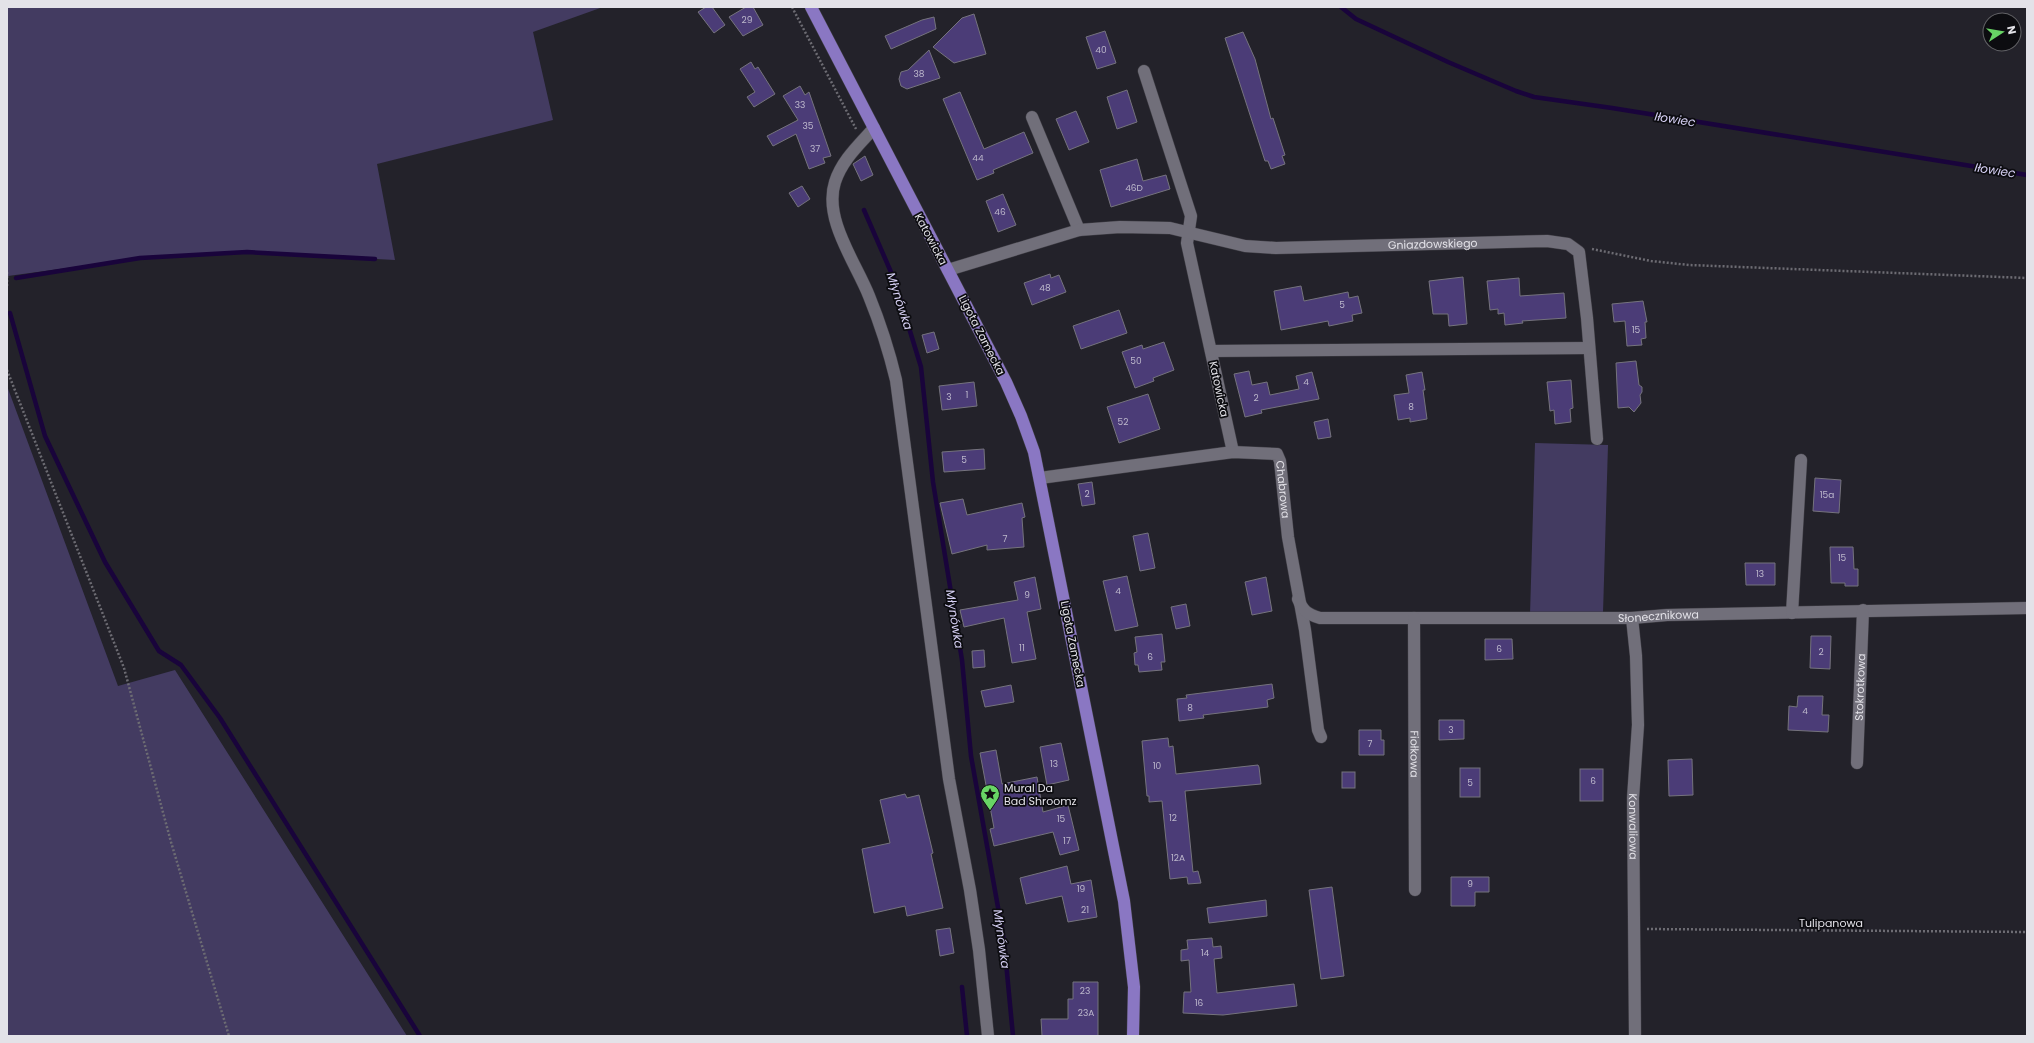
<svg xmlns="http://www.w3.org/2000/svg" width="2034" height="1043" viewBox="0 0 2034 1043" font-family="Poppins,sans-serif">
<style>
.green{fill:#433b61}
.lines{fill:none;stroke-linecap:round;stroke-linejoin:round}
.stream{stroke:#19043b;stroke-width:4.5}
.building{fill:#4b3c77;stroke:#75737d}
.minor-casing{stroke:#403f46;stroke-width:13}
.major-casing{stroke:#403f46;stroke-width:13}
.path{stroke:#6d6c73;stroke-width:2.5;stroke-dasharray:2 2;stroke-linecap:butt}
.minor{stroke:#716f7a;stroke-width:12}
.major{stroke:#8a77c3;stroke-width:12}
.labels{text-anchor:middle;dominant-baseline:central;stroke-width:3.5;stroke-linejoin:round;paint-order:stroke}
.number-label{font-size:9px;fill:#bdb8cc}
.street-label{font-size:11px;fill:#e3e2e8;stroke:#0c0c10}
.poi-label{font-size:11px;fill:#e3e2e8;stroke:#0c0c10;text-anchor:start}
.water-label{font-size:12px;font-style:italic;fill:#d8d2f6;stroke:#0c0c10}
</style>
<rect width="100%" height="100%" fill="#23222a"/>
<g class="green">
<polygon points="7,7 603,7 533,32 553,120 377,164 395,260 247,252 140,258 8,276"/>
<polygon points="7,386 118,686 175,670 407,1036 7,1036"/>
<polygon points="1535,443 1608,445 1603,613 1530,615"/>
</g>
<g class="lines">
<g class="stream">
<polyline points="1341,7 1356,19 1448,62 1516,91 1534,97 1612,108 2027,175"/>
<polyline points="864,210 894,279 921,367 933,482 962,660 971,756 1004,941 1013,1036"/>
<polyline points="16,278 140,258 247,252 375,259"/>
<polyline points="10,313 45,436 105,562 159,651 181,665 220,718 420,1036"/>
<polyline points="962,987 967,1036"/>
</g>
</g>
<g class="building">
<polygon points="706,7 712,7 725,25 714,33 698,12"/>
<polygon points="746,7 753,7 763,25 743,36 729,17"/>
<polygon points="974,14 986,54 954,63 933,47 962,18"/>
<polygon points="934,17 936,29 891,49 885,36 922,20"/>
<polygon points="1105,31 1116,63 1097,69 1086,37"/>
<polygon points="1243,32 1255,59 1271,119 1273,118 1285,155 1282,156 1285,164 1271,169 1268,161 1265,161 1225,38"/>
<polygon points="929,50 940,78 907,89 901,86 899,79 901,72 908,70"/>
<polygon points="751,62 755,69 758,67 775,94 754,107 747,97 755,92 740,69"/>
<polygon points="800,86 805,95 809,92 831,156 823,158 825,163 809,169 796,134 773,146 767,136 798,120 783,96"/>
<polygon points="1127,90 1137,122 1117,129 1107,97"/>
<polygon points="960,92 984,149 1024,132 1033,153 993,170 994,173 977,180 943,99"/>
<polygon points="1076,111 1089,142 1069,150 1056,119"/>
<polygon points="865,156 873,175 861,181 853,164"/>
<polygon points="1137,159 1143,181 1166,175 1170,189 1111,207 1100,170"/>
<polygon points="802,186 810,199 798,207 789,193"/>
<polygon points="1003,194 1016,225 998,232 986,201"/>
<polygon points="1050,274 1051,278 1059,275 1066,292 1032,305 1024,283"/>
<polygon points="1463,277 1467,324 1449,326 1448,314 1433,314 1429,281"/>
<polygon points="1519,278 1520,296 1564,293 1566,318 1522,321 1523,323 1505,325 1504,313 1498,314 1498,309 1490,310 1487,281"/>
<polygon points="1301,286 1304,301 1348,292 1349,298 1358,296 1362,313 1352,315 1353,321 1329,326 1328,321 1281,330 1274,291"/>
<polygon points="1643,301 1647,322 1645,322 1646,338 1641,339 1642,345 1627,346 1625,321 1614,322 1612,304"/>
<polygon points="1119,310 1127,333 1081,349 1073,326"/>
<polygon points="934,332 939,349 927,353 922,335"/>
<polygon points="1164,342 1174,370 1153,378 1154,381 1135,388 1122,352 1142,345 1143,349"/>
<polygon points="1636,361 1639,385 1642,387 1642,392 1640,395 1641,403 1634,412 1629,407 1618,408 1616,363"/>
<polygon points="1249,371 1252,385 1267,382 1270,395 1299,389 1296,376 1312,372 1319,399 1261,410 1262,413 1245,417 1234,374"/>
<polygon points="1422,372 1425,390 1423,390 1427,419 1410,422 1410,418 1398,420 1394,395 1409,393 1406,375"/>
<polygon points="1571,380 1573,408 1570,409 1571,422 1555,424 1554,410 1550,411 1547,382"/>
<polygon points="974,382 977,406 942,410 939,386"/>
<polygon points="1148,394 1160,429 1119,443 1107,407"/>
<polygon points="1328,419 1331,437 1318,439 1314,422"/>
<polygon points="984,449 985,469 944,472 942,452"/>
<polygon points="1815,478 1841,480 1839,513 1813,511"/>
<polygon points="1092,482 1095,504 1082,506 1078,484"/>
<polygon points="963,499 967,515 1022,503 1025,517 1022,518 1024,547 987,550 987,545 952,554 940,503"/>
<polygon points="1148,533 1155,568 1140,571 1133,536"/>
<polygon points="1830,547 1853,547 1854,569 1858,569 1858,586 1845,586 1845,583 1831,583"/>
<polygon points="1745,563 1775,563 1775,585 1746,585"/>
<polygon points="1127,576 1138,626 1115,631 1103,581"/>
<polygon points="1035,577 1041,609 1027,612 1036,659 1012,663 1004,618 964,627 960,610 1018,600 1014,582"/>
<polygon points="1266,577 1272,611 1252,615 1245,582"/>
<polygon points="1186,604 1190,626 1176,629 1171,607"/>
<polygon points="1162,634 1165,662 1161,662 1162,670 1139,672 1138,665 1135,665 1134,653 1137,652 1135,637"/>
<polygon points="1811,636 1831,636 1830,669 1810,668"/>
<polygon points="1485,639 1512,639 1513,659 1485,660"/>
<polygon points="984,650 985,667 973,668 972,651"/>
<polygon points="1272,684 1274,698 1267,700 1268,707 1203,715 1204,718 1179,721 1177,699 1187,698 1186,695"/>
<polygon points="1011,685 1014,702 985,707 981,691"/>
<polygon points="1798,696 1823,696 1822,715 1829,715 1828,732 1788,730 1789,706 1797,707"/>
<polygon points="1439,720 1464,720 1464,739 1439,740"/>
<polygon points="1359,730 1381,730 1381,740 1384,740 1384,755 1359,755"/>
<polygon points="1168,738 1169,747 1173,746 1176,774 1258,765 1259,767 1261,784 1185,791 1193,872 1198,871 1201,883 1188,884 1187,877 1170,879 1162,801 1149,802 1149,796 1147,796 1142,741"/>
<polygon points="1061,743 1069,780 1047,785 1040,747"/>
<polygon points="996,750 1002,784 1037,777 1043,812 1068,805 1079,850 1060,855 1053,832 994,846 990,829 994,828 980,753"/>
<polygon points="1692,759 1693,795 1669,796 1668,760"/>
<rect x="1460" y="768" width="20" height="29"/>
<rect x="1580" y="769" width="23" height="32"/>
<rect x="1342" y="772" width="13" height="16"/>
<polygon points="905,794 907,798 919,795 933,853 931,854 943,908 907,916 905,906 874,913 862,849 890,843 880,800"/>
<polygon points="1067,866 1071,884 1091,880 1097,917 1068,922 1062,896 1026,904 1020,878"/>
<polygon points="1451,877 1489,877 1489,892 1475,892 1475,906 1451,906"/>
<polygon points="1332,887 1344,976 1321,979 1309,890"/>
<polygon points="1266,900 1267,916 1209,923 1207,908"/>
<polygon points="950,928 954,953 940,956 936,930"/>
<polygon points="1212,938 1213,947 1221,946 1222,958 1214,959 1217,993 1294,984 1297,1006 1223,1015 1183,1013 1184,992 1191,992 1189,960 1181,961 1181,950 1188,949 1187,940"/>
<polygon points="1073,982 1098,982 1098,1036 1042,1036 1041,1019 1068,1019 1068,999 1073,999"/>
</g>
<g class="lines">
<defs>
<g id="minor">
<polyline points="1144,71 1191,216 1187,243 1233,452"/>
<polyline points="1032,117 1079,230"/>
<path d="M874,128C859,145 842,160 835,182C823,219 856,263 869,296C880,323 889,351 896,380L949,779L970,890L979,950L988,1036"/>
<path id="s1" d="M948,270L1079,230L1120,227L1170,228L1245,246L1276,248L1547,241L1568,244L1579,252L1587,318L1597,439"/>
<polyline points="1211,351 1589,348"/>
<path id="s2" d="M1040,478L1233,452L1277,454L1280,461L1288,537L1305,630L1318,730L1321,737"/>
<path id="s3" d="M1298,599C1303,611 1307,614 1320,618H1632L1667,615L2027,608"/>
<polyline points="1792,613 1801,460"/>
<path id="s4" d="M1414,618L1415,890"/>
<path id="s5" d="M1632,618L1636,656L1638,725L1633,798L1635,1036"/>
<path id="s6" d="M1857,763L1863,610"/>
</g>
<polyline id="major" points="811,7 1006,382 1021,416 1034,452 1124,901 1134,987 1133,1036"/>
</defs>
<use href="#minor" class="minor-casing"/>
<use href="#major" class="major-casing"/>
<g class="path">
<polyline points="792,7 856,129"/>
<polyline points="1592,249 1651,261 1689,265 2027,278"/>
<polyline points="7,272 7,287"/>
<polyline points="7,370 124,668 171,842 229,1036"/>
<polyline points="1647,929 2027,932"/>
</g>
<use href="#minor" class="minor"/>
<use href="#major" class="major"/>
</g>
<defs>
<symbol id="sight-pin" viewBox="-11 -11 22 30"><path d="M0 17L-7.5 6A9.5 9.5 0 1 1 7.5 6Z" fill="#68d465" stroke="#0c0c10"/><path d="M0-6L1.8-2.2L6-1.7L2.9 1.2L3.7 5.4L0 3.3L-3.7 5.4L-2.9 1.2L-6-1.7L-1.8-2.2Z" fill="#111"/></symbol>
</defs>
<g fill-rule="evenodd">
<use href="#sight-pin" x="979" y="783" width="22" height="30"/>
</g>
<g class="labels">
<g class="number-label">
<text x="747" y="20">29</text>
<text x="1101" y="50">40</text>
<text x="919" y="74">38</text>
<text x="800" y="105">33</text>
<text x="808" y="126">35</text>
<text x="815" y="149">37</text>
<text x="978" y="158">44</text>
<text x="1134" y="188">46D</text>
<text x="1000" y="212">46</text>
<text x="1045" y="288">48</text>
<text x="1342" y="305">5</text>
<text x="1636" y="330">15</text>
<text x="1136" y="361">50</text>
<text x="1306" y="382">4</text>
<text x="967" y="395">1</text>
<text x="949" y="397">3</text>
<text x="1256" y="398">2</text>
<text x="1411" y="407">8</text>
<text x="1123" y="422">52</text>
<text x="964" y="460">5</text>
<text x="1087" y="494">2</text>
<text x="1827" y="495">15a</text>
<text x="1005" y="539">7</text>
<text x="1842" y="558">15</text>
<text x="1760" y="574">13</text>
<text x="1118" y="591">4</text>
<text x="1027" y="595">9</text>
<text x="1022" y="648">11</text>
<text x="1499" y="649">6</text>
<text x="1821" y="652">2</text>
<text x="1150" y="657">6</text>
<text x="1190" y="708">8</text>
<text x="1805" y="711">4</text>
<text x="1451" y="730">3</text>
<text x="1370" y="744">7</text>
<text x="1054" y="764">13</text>
<text x="1157" y="766">10</text>
<text x="1593" y="781">6</text>
<text x="1470" y="783">5</text>
<text x="1173" y="818">12</text>
<text x="1061" y="819">15</text>
<text x="1067" y="841">17</text>
<text x="1178" y="858">12A</text>
<text x="1470" y="884">9</text>
<text x="1081" y="889">19</text>
<text x="1085" y="910">21</text>
<text x="1205" y="953">14</text>
<text x="1085" y="991">23</text>
<text x="1199" y="1003">16</text>
<text x="1086" y="1013">23A</text>
</g>
<g class="street-label">
<text transform="translate(931 239) rotate(62)">Katowicka</text>
<text stroke="none"><textPath href="#s1" startOffset="493">Gniazdowskiego</textPath></text>
<text transform="translate(982 335) rotate(63)">Ligota Zamecka</text>
<text transform="translate(1219 389) rotate(78)">Katowicka</text>
<text stroke="none"><textPath href="#s2" startOffset="275">Chabrowa</textPath></text>
<text stroke="none"><textPath href="#s3" startOffset="369">Słonecznikowa</textPath></text>
<text transform="translate(1073 644) rotate(79)">Ligota Zamecka</text>
<text stroke="none"><textPath href="#s6" startOffset="76">Stokrotkowa</textPath></text>
<text stroke="none"><textPath href="#s4" startOffset="136">Fiołkowa</textPath></text>
<text stroke="none"><textPath href="#s5" startOffset="209">Konwaliowa</textPath></text>
<text x="1831" y="923">Tulipanowa</text>
</g>
<g class="poi-label">
<text x="1004" y="788">Mural Da<tspan x="1004" dy="13">Bad Shroomz</tspan></text>
</g>
<g class="water-label">
<text transform="translate(1675 119) rotate(9)">Iłowiec</text>
<text transform="translate(1995 170) rotate(9)">Iłowiec</text>
<text transform="translate(900 301) rotate(72)">Młynówka</text>
<text transform="translate(955 619) rotate(81)">Młynówka</text>
<text transform="translate(1002 939) rotate(82)">Młynówka</text>
</g>
</g>
<rect width="2034" height="1043" fill="none" stroke="#e3e2e8" stroke-width="16"/>
<g transform="translate(2002 32) rotate(78)"><circle r="19" fill="#0c0c10" stroke="#626266"/>
<path d="M0-3L7 15L0 10L-7 15Z" fill="#68d465"/>
<text y="-6" font-size="11" font-weight="bold" text-anchor="middle" fill="#e3e2e8">N</text>
</g>
</svg>
